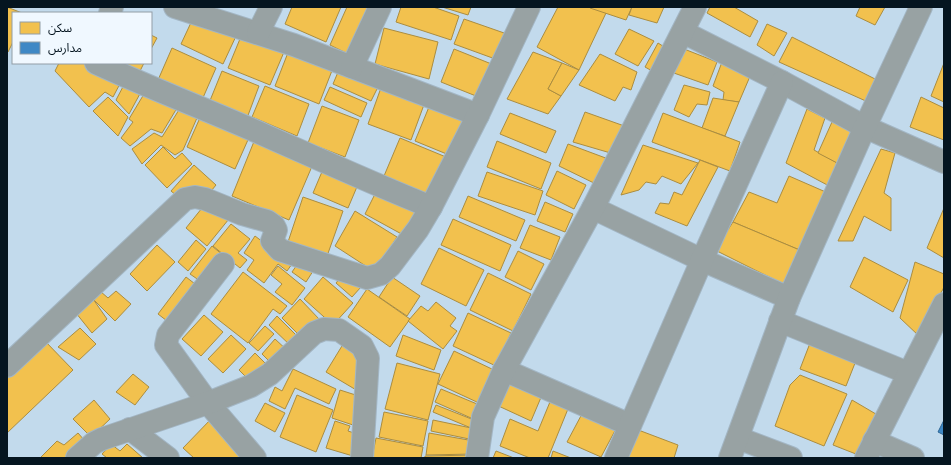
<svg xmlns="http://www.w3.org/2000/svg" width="951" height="465" viewBox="0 0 951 465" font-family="Barlow,'Noto Sans Arabic',sans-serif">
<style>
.homes{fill:#f2c14e;stroke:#ab8d40}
.schools{fill:#3f88c5;stroke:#2e6694}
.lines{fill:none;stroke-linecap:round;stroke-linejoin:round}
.street-casing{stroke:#a3b6c4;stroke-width:24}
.street{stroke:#98a2a3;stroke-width:22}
</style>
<rect width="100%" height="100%" fill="#c2daec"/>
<g class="homes">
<polygon points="7,7 22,13 13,13 13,42 8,52 7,52"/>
<polygon points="292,7 341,7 326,42 285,24"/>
<polygon points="347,7 374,7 352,56 330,45"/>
<polygon points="401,7 433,7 459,16 451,40 396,22"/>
<polygon points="442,7 471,7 468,15"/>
<polygon points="558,7 594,7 606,13 579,70 537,47"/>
<polygon points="591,7 632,7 626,20 590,8"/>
<polygon points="632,7 664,7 657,23 629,15"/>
<polygon points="710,7 734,7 758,21 750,37 707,13"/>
<polygon points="860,7 885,7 875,25 856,16"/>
<polygon points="195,14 237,34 223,64 181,44"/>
<polygon points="464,19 507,34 498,60 454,44"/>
<polygon points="767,24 787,33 774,56 757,45"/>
<polygon points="384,28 438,42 429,79 375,64"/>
<polygon points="629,29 654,41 638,66 615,54"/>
<polygon points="242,34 284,52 270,85 228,68"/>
<polygon points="151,35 157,38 151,49"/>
<polygon points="792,37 879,81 868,102 779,62"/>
<polygon points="658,43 666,48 654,72 645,67"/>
<polygon points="679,47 717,62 708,85 671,72"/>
<polygon points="172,48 216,68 202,100 158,80"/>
<polygon points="454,49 494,65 481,98 441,82"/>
<polygon points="289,50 333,68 319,104 275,86"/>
<polygon points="533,52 562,63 548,89 561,96 548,114 507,99"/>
<polygon points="600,54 637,72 631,90 623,87 615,101 579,85"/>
<polygon points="722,62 751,74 739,102 723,100 724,92 713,86"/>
<polygon points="59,63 95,63 123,78 113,97 105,92 89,107 55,71"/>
<polygon points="109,63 144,63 137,77"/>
<polygon points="562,63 579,70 561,96 548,89"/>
<polygon points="944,63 944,102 931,96"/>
<polygon points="341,65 380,83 371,101 333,84"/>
<polygon points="222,71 259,86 247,118 209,103"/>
<polygon points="126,81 142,90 129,114 116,100"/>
<polygon points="382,85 425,102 411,140 368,124"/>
<polygon points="684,85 710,92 707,105 697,104 689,117 674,110"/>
<polygon points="265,86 309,104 297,136 252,117"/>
<polygon points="330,87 367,103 361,117 324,100"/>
<polygon points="147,89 180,103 162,133 151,129 130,146 121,138 133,122 129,119"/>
<polygon points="108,97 128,117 118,136 93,111"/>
<polygon points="921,97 944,108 944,140 910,127"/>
<polygon points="713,98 739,102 725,136 702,128"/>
<polygon points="431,102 470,118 454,157 415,141"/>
<polygon points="182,105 200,111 183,150 175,155 161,145 142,164 132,149 154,133 162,137"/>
<polygon points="322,106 359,120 345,157 308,143"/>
<polygon points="807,109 825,118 814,150 841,165 831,187 786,163"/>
<polygon points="203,111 251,133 235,169 187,147"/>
<polygon points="585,112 630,128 614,154 573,142"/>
<polygon points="510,113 556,131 546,153 500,134"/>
<polygon points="663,113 740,142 730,171 652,142"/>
<polygon points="832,122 854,131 841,165 818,153"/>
<polygon points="400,138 446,157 430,195 384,176"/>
<polygon points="255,139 313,164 289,220 232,196"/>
<polygon points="497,141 551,163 541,189 487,167"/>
<polygon points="568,144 611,160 598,185 559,166"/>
<polygon points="643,145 698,163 681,184 662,176 656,184 646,182 639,190 621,195"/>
<polygon points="163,147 175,159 182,153 192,164 167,188 145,165"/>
<polygon points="881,149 895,153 884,193 891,198 891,231 864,216 853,241 838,241"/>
<polygon points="700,160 718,167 687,226 655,213 660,203 669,204 674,192 682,195"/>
<polygon points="194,165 216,185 207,196 177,196 171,191"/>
<polygon points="324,167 359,182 348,208 313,193"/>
<polygon points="557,171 586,185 574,209 546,195"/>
<polygon points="487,172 543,191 535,215 478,196"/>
<polygon points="789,176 828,193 802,251 733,222 749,192 777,203"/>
<polygon points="378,188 421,211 407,237 365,214"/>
<polygon points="468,196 525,220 516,241 459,217"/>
<polygon points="303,197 343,211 326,259 287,245"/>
<polygon points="545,202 573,214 565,232 537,221"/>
<polygon points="206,203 233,214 207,246 186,228"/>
<polygon points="944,208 944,258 927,248"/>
<polygon points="355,211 397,237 375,272 335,246"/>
<polygon points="453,219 511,245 500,271 441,245"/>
<polygon points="733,222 802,251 787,286 715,250"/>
<polygon points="231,224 250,239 238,253 247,260 240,268 213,246"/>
<polygon points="530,225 560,237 551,260 520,248"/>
<polygon points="255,236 292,264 287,271 278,264 264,283 247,270 254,260 244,253"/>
<polygon points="196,240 206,249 188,271 178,262"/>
<polygon points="157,245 175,262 147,291 130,274"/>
<polygon points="212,246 224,256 203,283 190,274"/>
<polygon points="439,248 484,270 466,306 421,284"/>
<polygon points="518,251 544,264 531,290 505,277"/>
<polygon points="864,257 908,280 893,312 850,287"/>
<polygon points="301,259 315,268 306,282 292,272"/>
<polygon points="915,262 944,274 944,287 919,336 900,318"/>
<polygon points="278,266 305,288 292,305 275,292 282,284 271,275"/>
<polygon points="243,272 287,306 280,314 273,309 248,343 211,314"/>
<polygon points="345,272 361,287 352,297 336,283"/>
<polygon points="488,273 531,294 513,331 470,310"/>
<polygon points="186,277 199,287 171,324 158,314"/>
<polygon points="323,277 353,303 333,325 304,299"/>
<polygon points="392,277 420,296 407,316 379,297"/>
<polygon points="367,289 410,319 390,347 348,317"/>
<polygon points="100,291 108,298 116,291 131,304 115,321 93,299"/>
<polygon points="93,299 107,319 92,333 76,313"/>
<polygon points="300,299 320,320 302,338 282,318"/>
<polygon points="436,302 456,318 450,326 457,331 443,349 408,321 421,306 428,311"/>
<polygon points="468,313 511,333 496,366 453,346"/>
<polygon points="204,315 223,332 201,356 182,339"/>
<polygon points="277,316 301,340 293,348 269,325"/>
<polygon points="265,326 274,334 258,351 249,343"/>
<polygon points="80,328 96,344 79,360 58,347"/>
<polygon points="231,335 246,349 223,373 208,359"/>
<polygon points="403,335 441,350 434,370 396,356"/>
<polygon points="812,338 857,358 846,386 800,369"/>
<polygon points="275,339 289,352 273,365 262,354"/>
<polygon points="44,340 73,370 7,433 7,376"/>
<polygon points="345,341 365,363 363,394 326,372"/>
<polygon points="454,351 494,370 479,403 438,384"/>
<polygon points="255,353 270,368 253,384 239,370"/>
<polygon points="397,363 440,374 428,420 385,409"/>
<polygon points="293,369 336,389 329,404 295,388 285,409 269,401 275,387 282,391"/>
<polygon points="133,374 149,387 135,405 116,392"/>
<polygon points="800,375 847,394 824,446 775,426 790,385"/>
<polygon points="503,377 542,395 531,421 492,403"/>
<polygon points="441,389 477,404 471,418 435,402"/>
<polygon points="340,390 365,398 356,426 332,418"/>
<polygon points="297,395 333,410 316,452 280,437"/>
<polygon points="552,397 570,404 548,458 530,458 500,446 510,419 538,431"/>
<polygon points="94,400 110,419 91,437 73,419"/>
<polygon points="852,400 881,417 861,456 833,445"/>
<polygon points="265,403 285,413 275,432 255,421"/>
<polygon points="436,405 474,420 471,428 433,412"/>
<polygon points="384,412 428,421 423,446 379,437"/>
<polygon points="583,412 618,425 601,457 567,442"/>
<polygon points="213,417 244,458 194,458 183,448"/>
<polygon points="433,420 476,429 474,440 431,431"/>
<polygon points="335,421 350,426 348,431 360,435 353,456 326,448"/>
<polygon points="633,428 678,445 674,458 622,458"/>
<polygon points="78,433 85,441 68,458 40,458 57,441 64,445"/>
<polygon points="429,433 474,441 473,454 426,455"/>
<polygon points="376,438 423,447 421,458 372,458"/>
<polygon points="111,444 120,451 127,444 143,458 107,458 102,454"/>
<polygon points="496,451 514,458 493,458"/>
<polygon points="553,451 571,458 551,458"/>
<polygon points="474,455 474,458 425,458 425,456"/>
</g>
<polygon class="schools" points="944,420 944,435 938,432"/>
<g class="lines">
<defs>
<g id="street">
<polyline points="175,7 294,45 478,115"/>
<polyline points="110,13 112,7"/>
<polyline points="683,32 782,82 865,127 944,162"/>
<polyline points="258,33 271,7"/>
<path d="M96,63C148,87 200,107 253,130C312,156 371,183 431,207"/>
<polyline points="352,67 380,7"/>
<polyline points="593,208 702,260 789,298"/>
<polyline points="223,264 168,335 166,345 208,403 255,458"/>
<polyline points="780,321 908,373"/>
<polyline points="7,366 185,199 195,197 205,199 242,214 267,221 274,226 276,230 272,241 280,250 367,278 381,274 390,266 418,229 431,207 478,115 529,7"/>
<polyline points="504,370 630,425"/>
<polyline points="130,429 168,458"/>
<polyline points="738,438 791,458"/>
<polyline points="874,441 913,458"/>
<polyline points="77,458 94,443 102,439 208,403 251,386 270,374 314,333 324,329 339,330 362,346 368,358 362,458"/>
<polyline points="477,458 483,417 504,370 593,208 695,7"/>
<polyline points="616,458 702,260 782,82"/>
<polyline points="730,458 789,298 865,127 921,7"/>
<polyline points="866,458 944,304"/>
</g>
</defs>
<use href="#street" class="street-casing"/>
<use href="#street" class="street"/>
</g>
<rect width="951" height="465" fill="none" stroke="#051520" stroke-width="16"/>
<rect x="12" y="12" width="140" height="52" fill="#f0f8ff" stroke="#929da6"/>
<rect x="20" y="22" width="20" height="12" fill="#f2c14e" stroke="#929da6"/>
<text x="48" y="32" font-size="12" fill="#051520">سكن</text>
<rect x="20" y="42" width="20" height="12" fill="#3f88c5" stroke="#929da6"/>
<text x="48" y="52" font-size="12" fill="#051520">مدارس</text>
</svg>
